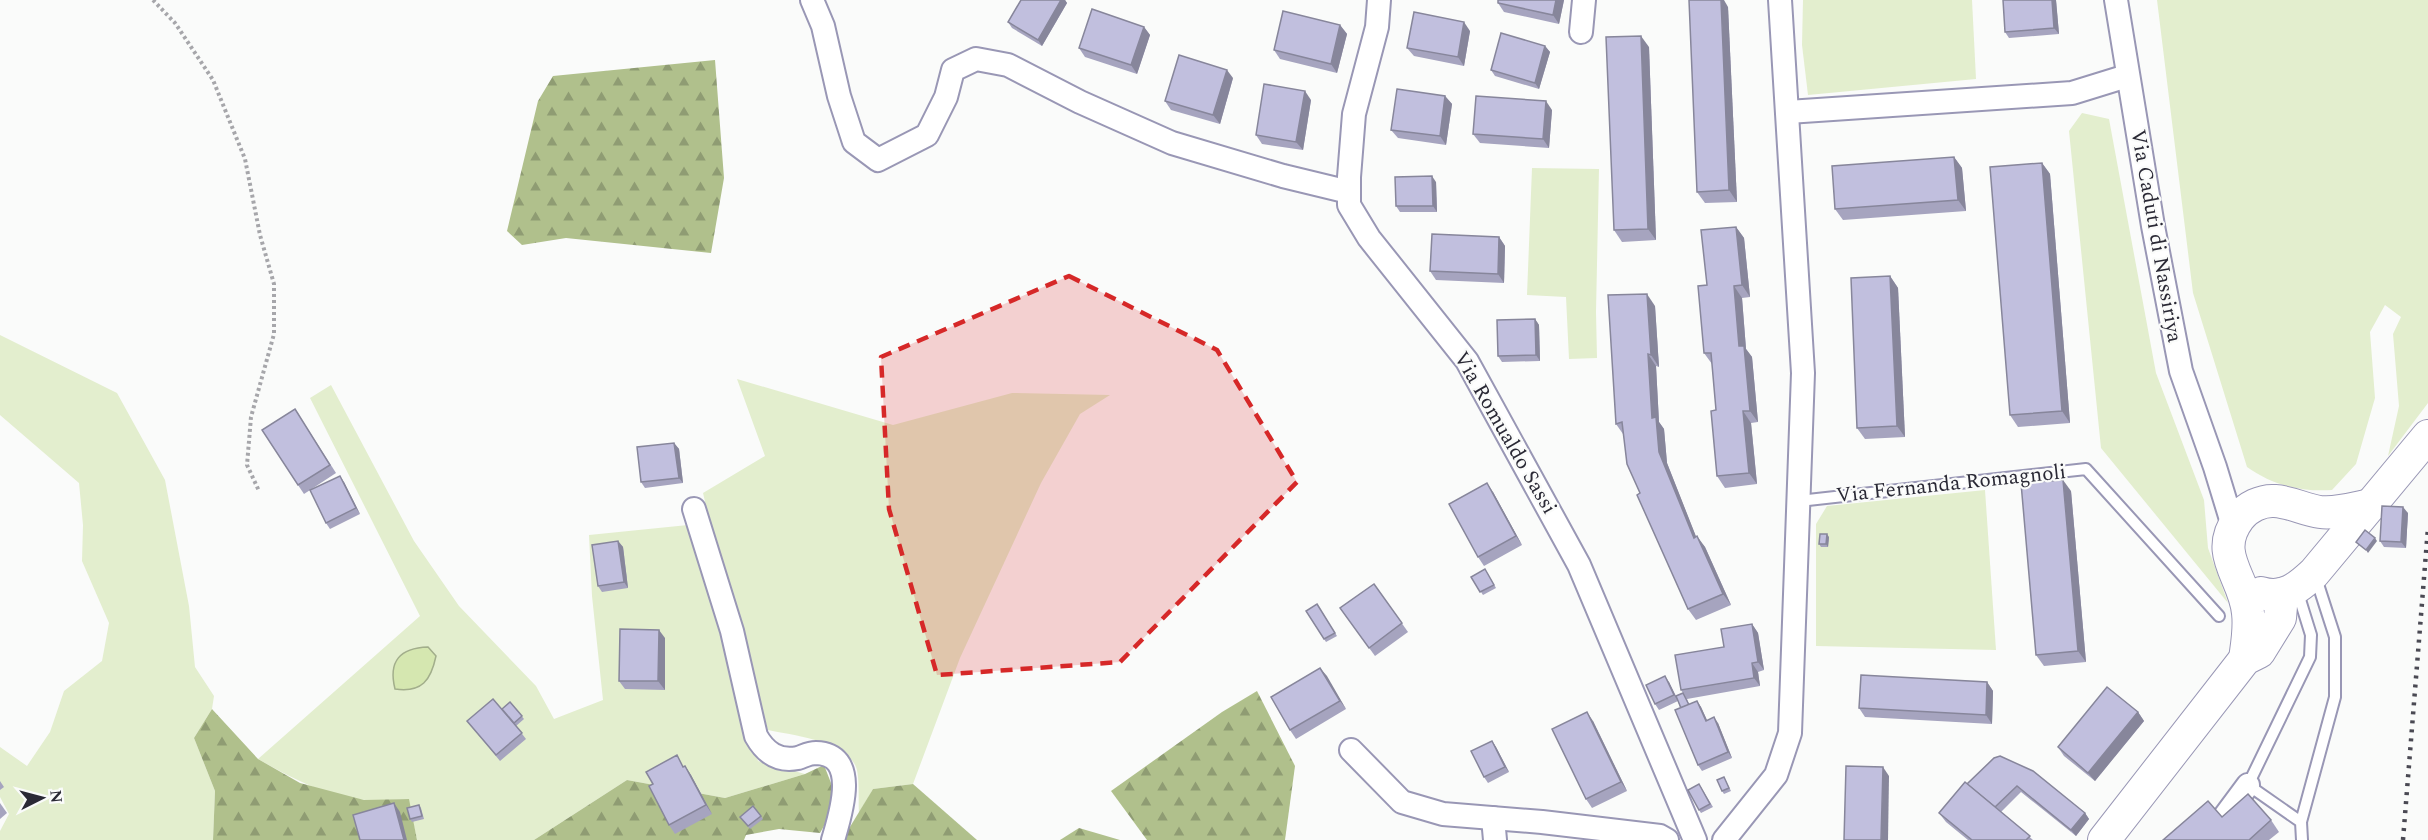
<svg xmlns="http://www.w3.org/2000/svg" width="2428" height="840" viewBox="0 0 2428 840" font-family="Spectral,serif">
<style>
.grass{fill:#e3eece}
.forest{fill:url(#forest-firs)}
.water{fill:#d5e7b0;stroke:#a2ae8b;stroke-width:1.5}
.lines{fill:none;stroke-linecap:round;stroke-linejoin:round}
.lane-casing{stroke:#9997b5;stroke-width:14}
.street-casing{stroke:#9997b5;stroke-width:26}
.secondary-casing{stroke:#9997b5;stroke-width:34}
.path{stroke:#a6a6aa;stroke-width:4;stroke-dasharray:3 3;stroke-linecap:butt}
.lane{stroke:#fff;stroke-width:10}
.street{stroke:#fff;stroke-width:22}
.secondary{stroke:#fff;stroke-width:32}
.rail{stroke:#4a4953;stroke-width:4.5;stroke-dasharray:3 6;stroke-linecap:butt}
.wall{fill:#a6a4bf}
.shaded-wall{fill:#87869b}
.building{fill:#c1bfde;stroke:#87869b;stroke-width:1.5}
.marked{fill:#d62828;fill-opacity:0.2;stroke:#d62828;stroke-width:4.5;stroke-dasharray:12 8;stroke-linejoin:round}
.labels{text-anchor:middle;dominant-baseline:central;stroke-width:4.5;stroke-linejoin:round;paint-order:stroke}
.street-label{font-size:21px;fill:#2a2935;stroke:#fafbfa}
</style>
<defs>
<pattern id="forest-firs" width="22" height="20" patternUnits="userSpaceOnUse" patternTransform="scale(1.5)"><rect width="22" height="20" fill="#b0c08c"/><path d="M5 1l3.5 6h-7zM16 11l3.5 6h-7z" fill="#8f9c73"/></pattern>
</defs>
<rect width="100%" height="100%" fill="#fafbfa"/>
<g class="grass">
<polygon points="1803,0 1972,0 1976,79 1808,95 1802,45"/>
<path d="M2157,0H2428V403L2388,456L2399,406L2393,334L2401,317L2385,305L2370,332L2375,398L2356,464L2332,490C2301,492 2272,485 2247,467L2193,293Z"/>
<polygon points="2082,113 2109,119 2156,373 2204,500 2208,548 2228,603 2101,448 2069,131"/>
<polygon points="1532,168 1599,169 1596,312 1597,358 1569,359 1566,297 1527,295"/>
<polygon points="0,335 117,393 165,480 189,606 195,667 214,696 212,709 194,738 215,791 213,840 0,840 0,831 9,814 0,797 0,747 27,766 50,732 64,691 102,661 109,623 82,561 83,525 79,483 0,415"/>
<path d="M737,379L893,425L1012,393L1110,395L1080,414L1041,483L960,658L913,784L873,789L859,813C858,801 860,777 856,767C846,741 792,735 768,730L722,574L703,493L765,456Z"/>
<path d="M331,385L414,541L459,606L536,686L554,719L603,700L592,596L589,535L688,525L724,637L758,761L805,774L725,798L627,780L534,840H417L408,799C395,799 380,801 366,800C328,798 290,777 258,759L420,616L310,398Z"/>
<polygon points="1985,490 1996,650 1816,646 1816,524 1827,506"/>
</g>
<g class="forest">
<polygon points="715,60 724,178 711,253 566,238 522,245 507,231 538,101 553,76"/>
<polygon points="1257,691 1295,766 1285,840 1147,840 1111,791 1222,712"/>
<polygon points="212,709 258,759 300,783 364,800 409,799 417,840 213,840 215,791 194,738"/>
<polygon points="824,765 838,801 820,833 779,829 746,835 744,840 534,840 627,780 725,798 805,774"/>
<polygon points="913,784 977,840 842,840 873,789"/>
<polygon points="1079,828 1120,840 1060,840"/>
</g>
<path class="water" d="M428,647L436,656C431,680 422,693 395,689C388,661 400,648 428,647Z"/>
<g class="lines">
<defs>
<g id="lane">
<polyline points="1799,501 2086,469 2219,616"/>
<polyline points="2297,590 2311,635 2310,657 2248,785 2301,822 2302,840"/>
<polyline points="2301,822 2335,697 2335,637 2316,578"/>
</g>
<g id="street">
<polyline points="812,0 823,26 839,96 854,142 878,160 927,135 946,97 953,70 976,59 1008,65 1080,102 1172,143 1283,176 1349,192"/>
<polyline points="1379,0 1377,27 1354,114 1349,177 1349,205 1369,238 1467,361 1579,565 1695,840"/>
<polyline points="2116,0 2153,226 2181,371 2215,467 2233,526"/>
<polyline points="1581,32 1584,0"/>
<polyline points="1788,112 2072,93 2127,76"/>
<path d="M694,509L732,631L756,736C765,752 778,762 798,758C804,756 809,753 816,753C861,754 840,816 833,840"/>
<polyline points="1351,750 1402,802 1443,814 1542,822 1660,836 1667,840"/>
<polyline points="1493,818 1495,840"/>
<polyline points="2222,820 2248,785"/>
<polyline points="1724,840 1776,775 1790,733 1803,373 1780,0"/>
</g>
<g id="secondary">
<path d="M2261,593C2284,600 2299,587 2314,573L2428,436"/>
<path d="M2245,659C2247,644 2250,629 2248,613C2245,577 2212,554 2239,518C2247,507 2262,500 2275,501C2291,502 2305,510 2320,512C2336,514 2356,508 2371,505"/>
<polyline points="2104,840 2245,659 2259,652 2280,618 2282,594"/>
</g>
</defs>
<use href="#lane" class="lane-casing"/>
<use href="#street" class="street-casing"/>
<use href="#secondary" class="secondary-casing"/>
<polyline class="path" points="153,0 175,23 213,80 245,159 260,235 274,284 274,334 251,417 247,465 259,491"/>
<use href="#lane" class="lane"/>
<use href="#street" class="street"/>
<use href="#secondary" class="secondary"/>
<polyline class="rail" points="2403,840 2428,528"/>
</g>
<g class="wall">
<polygon points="1021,0 1065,0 1067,3 1042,46 1012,28 1008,22"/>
<polygon points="1498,0 1564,0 1559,24 1504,12 1498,3"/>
<polygon points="2056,0 2059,34 2009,38 2005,32"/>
<polygon points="1728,7 1737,202 1705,203 1697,192"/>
<polygon points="1340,25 1347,34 1337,73 1280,59 1274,50"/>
<polygon points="1144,27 1150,35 1137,74 1085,57 1079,48"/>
<polygon points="1470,31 1464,66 1414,56 1407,48"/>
<polygon points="1545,46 1550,52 1539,89 1495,76 1491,70"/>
<polygon points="1649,47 1656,240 1622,242 1614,230"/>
<polygon points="1233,78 1220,124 1171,110 1165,101"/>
<polygon points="1445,96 1452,104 1446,145 1398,138 1391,130"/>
<polygon points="1311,100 1303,150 1262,144 1256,135"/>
<polygon points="1552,110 1549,148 1480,143 1473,134"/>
<polygon points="1954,157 1962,168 1966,211 1843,220 1835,209"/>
<polygon points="2042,163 2050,174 2070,423 2018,427 2010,415"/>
<polygon points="1436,182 1437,212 1400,212 1396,206"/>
<polygon points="1736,227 1744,238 1750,297 1742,298 1746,349 1752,357 1758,422 1751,423 1757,484 1725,488 1717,476 1716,410 1712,364 1704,353 1707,285"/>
<polygon points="1499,237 1505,246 1504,283 1436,280 1430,271"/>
<polygon points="1890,276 1898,288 1905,437 1865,439 1857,428"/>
<polygon points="1655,306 1659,367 1656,366 1659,422 1664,429 1667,463 1696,537 1705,547 1731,605 1696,620 1688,609 1640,493 1623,434 1616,424"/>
<polygon points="1535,319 1539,325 1540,361 1502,362 1498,356"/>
<polygon points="295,409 336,473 304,494 298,485"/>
<polygon points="674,443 679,449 683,483 645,488 641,482"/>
<polygon points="344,482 360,514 330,529 326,523"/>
<polygon points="2071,491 2086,662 2044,666 2036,655"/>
<polygon points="1493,492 1522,545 1484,566 1478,557"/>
<polygon points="2408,513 2406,548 2384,547 2380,541"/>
<polygon points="1829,537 1828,547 1821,547 1819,544"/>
<polygon points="618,541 623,547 628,588 602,592 598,586"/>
<polygon points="1485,569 1496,588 1483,595 1471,577"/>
<polygon points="1374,584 1408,632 1375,656 1340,608"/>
<polygon points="1317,604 1337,636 1326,642 1306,611"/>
<polygon points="1752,624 1758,633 1764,670 1758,672 1760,686 1687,699 1689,704 1697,701 1701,707 1707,720 1718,723 1732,758 1702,771 1698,765 1678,701 1659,710 1655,704 1669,682 1677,698 1683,693 1681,690 1724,647"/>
<polygon points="665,638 665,690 625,689 619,681"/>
<polygon points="1320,668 1346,709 1296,739 1290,730"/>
<polygon points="1987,682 1993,691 1992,724 1865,717 1859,708"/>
<polygon points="510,702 524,719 516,726 526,739 500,761 467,721 502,709"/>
<polygon points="2138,712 2144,721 2095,781 2064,756 2058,747"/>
<polygon points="1593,721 1627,791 1592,808 1586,799"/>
<polygon points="1492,741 1496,747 1509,772 1488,783 1484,777"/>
<polygon points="1994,758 2085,813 2089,819 2076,836 2021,792 2001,812 2033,840 1968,840 1946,822 1939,813"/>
<polygon points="684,766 685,766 691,775 712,814 675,834 669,825"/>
<polygon points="1724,777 1731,791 1724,794 1722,791"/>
<polygon points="0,781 4,787 0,790"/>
<polygon points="1701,787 1713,807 1701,813 1699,810"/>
<polygon points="0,803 7,813 0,819"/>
<polygon points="419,805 421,808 424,819 412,822 410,819"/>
<polygon points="753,806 763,819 750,829 740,817"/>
<polygon points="2222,817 2271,820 2279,832 2269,840 2163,840"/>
</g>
<g class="shaded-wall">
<polygon points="1061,0 1065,0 1067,3 1042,46 1038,40"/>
<polygon points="1556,0 1564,0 1559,24 1553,15"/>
<polygon points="1721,0 1724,0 1728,7 1737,202 1729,190"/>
<polygon points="2052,0 2056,0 2059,34 2054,28"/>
<polygon points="1464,22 1470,31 1464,66 1458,57"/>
<polygon points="1340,25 1347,34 1337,73 1331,64"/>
<polygon points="1144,27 1150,35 1137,74 1131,65"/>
<polygon points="1641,36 1649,47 1656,240 1648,229"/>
<polygon points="1545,46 1550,52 1539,89 1535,83"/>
<polygon points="1227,70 1233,78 1220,124 1213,115"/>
<polygon points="1305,91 1311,100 1303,150 1296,142"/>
<polygon points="1445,96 1452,104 1446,145 1440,136"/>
<polygon points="1546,101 1552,110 1549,148 1543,139"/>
<polygon points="1954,157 1962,168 1966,211 1958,200"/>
<polygon points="2042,163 2050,174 2070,423 2062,411"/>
<polygon points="1432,176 1436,182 1437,212 1433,206"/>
<polygon points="1736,227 1744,238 1750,297 1742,285"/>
<polygon points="1499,237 1505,246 1504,283 1498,274"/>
<polygon points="1890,276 1898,288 1905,437 1897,426"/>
<polygon points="1734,286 1742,298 1746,349 1752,357 1758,422 1750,411 1739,346"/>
<polygon points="1647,294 1655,306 1659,367 1651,355"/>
<polygon points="1535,319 1539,325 1540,361 1536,355"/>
<polygon points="1648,354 1656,366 1659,422 1664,429 1667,463 1701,549 1694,538 1659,452 1652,418"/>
<polygon points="1743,411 1751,423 1757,484 1749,473"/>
<polygon points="674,443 679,449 683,483 679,478"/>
<polygon points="340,476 344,482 360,514 356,508"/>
<polygon points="2063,480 2071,491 2086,662 2078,651"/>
<polygon points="1487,483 1493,492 1522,545 1516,536"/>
<polygon points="2403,507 2408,513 2406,548 2401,542"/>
<polygon points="1827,534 1829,537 1828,547 1826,544"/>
<polygon points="1697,536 1705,547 1731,605 1723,594"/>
<polygon points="2375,538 2377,541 2368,553 2366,550"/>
<polygon points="618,541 623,547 628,588 624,582"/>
<polygon points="1752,624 1758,633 1764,670 1758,662"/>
<polygon points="659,630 665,638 665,690 658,681"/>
<polygon points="1752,663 1758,672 1760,686 1754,678"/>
<polygon points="1320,668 1327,676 1346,709 1340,701"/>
<polygon points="1665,676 1669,682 1678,701 1674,695"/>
<polygon points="1987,682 1993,691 1992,724 1986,715"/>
<polygon points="1697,701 1701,707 1710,727 1706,721"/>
<polygon points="1587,712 1593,721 1627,791 1621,782"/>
<polygon points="2138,712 2144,721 2095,781 2088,773"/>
<polygon points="1714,717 1718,723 1732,758 1728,752"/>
<polygon points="1492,741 1496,747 1509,772 1505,767"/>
<polygon points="685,766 691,775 712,814 706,805"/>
<polygon points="1883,767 1889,776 1888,840 1881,840"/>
<polygon points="394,803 400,812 407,840 404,840"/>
<polygon points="2085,813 2089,819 2076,836 2071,830"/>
</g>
<g class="building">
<polygon points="1021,0 1061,0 1038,40 1008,22"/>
<polygon points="1498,0 1556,0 1553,15 1498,3"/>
<polygon points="1689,0 1721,0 1729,190 1697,192"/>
<polygon points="2003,0 2052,0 2054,28 2005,32"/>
<polygon points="1092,9 1144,27 1131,65 1079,48"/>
<polygon points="1283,11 1340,25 1331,64 1274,50"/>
<polygon points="1414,12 1464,22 1458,57 1407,48"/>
<polygon points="1501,33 1545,46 1535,83 1491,70"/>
<polygon points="1641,36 1648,229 1614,230 1606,37"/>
<polygon points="1179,55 1227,70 1213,115 1165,101"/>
<polygon points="1264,84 1305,91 1296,142 1256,135"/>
<polygon points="1397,89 1445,96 1440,136 1391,130"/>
<polygon points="1476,96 1546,101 1543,139 1473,134"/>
<polygon points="1954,157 1958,200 1835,209 1832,166"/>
<polygon points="2042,163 2062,411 2010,415 1990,167"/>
<polygon points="1432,176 1433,206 1396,206 1395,177"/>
<polygon points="1736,227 1742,285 1734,286 1739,346 1744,346 1750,411 1743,411 1749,473 1717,476 1711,411 1716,410 1711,353 1704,353 1698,286 1707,285 1701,230"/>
<polygon points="1432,234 1499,237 1498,274 1430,271"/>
<polygon points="1890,276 1897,426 1857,428 1851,278"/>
<polygon points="1647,294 1651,355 1648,354 1652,418 1656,417 1659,452 1694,538 1697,536 1723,594 1688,609 1637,495 1640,493 1627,464 1622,422 1616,424 1608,295"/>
<polygon points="1535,319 1536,355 1498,356 1497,320"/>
<polygon points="295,409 330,465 298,485 262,430"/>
<polygon points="674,443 679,478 641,482 637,447"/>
<polygon points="340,476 356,508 326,523 310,490"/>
<polygon points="2063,480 2078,651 2036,655 2021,483"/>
<polygon points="1487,483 1516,536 1478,557 1449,504"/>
<polygon points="2382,506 2403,507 2401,542 2380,541"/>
<polygon points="2365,530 2375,538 2366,550 2356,542"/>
<polygon points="1820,534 1827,534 1826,544 1819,544"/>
<polygon points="618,541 624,582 598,586 592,545"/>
<polygon points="1485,569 1494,585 1480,592 1471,577"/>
<polygon points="1374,584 1402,623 1369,648 1340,608"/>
<polygon points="1317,604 1335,633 1324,639 1306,611"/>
<polygon points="1752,624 1758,662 1752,663 1754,678 1681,690 1675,655 1724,647 1721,629"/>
<polygon points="620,629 659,630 658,681 619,681"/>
<polygon points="1320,668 1340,701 1290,730 1271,697"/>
<polygon points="1861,675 1987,682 1986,715 1859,708"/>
<polygon points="1665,676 1674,695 1655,704 1646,685"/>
<polygon points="2107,687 2138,712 2088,773 2058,747"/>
<polygon points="1683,693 1689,705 1681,708 1676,696"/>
<polygon points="493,699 522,733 496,755 467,721"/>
<polygon points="1697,701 1706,721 1714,717 1728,752 1698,765 1675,710"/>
<polygon points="510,702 522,716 514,723 502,709"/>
<polygon points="1587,712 1621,782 1586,799 1552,729"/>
<polygon points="1492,741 1505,767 1484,777 1471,751"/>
<polygon points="677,755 683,767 685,766 706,805 669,825 649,786 653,784 646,772"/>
<polygon points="2000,756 2033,771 2085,813 2071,830 2017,786 1995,807 1967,784 1994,758"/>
<polygon points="1846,766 1883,767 1881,840 1844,840"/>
<polygon points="1724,777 1729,788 1722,791 1717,780"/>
<polygon points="1965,782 2030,836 2026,840 1972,840 1939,813"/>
<polygon points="1699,784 1710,804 1699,810 1688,790"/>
<polygon points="2248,794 2271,820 2249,840 2163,840 2208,801 2222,817"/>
<polygon points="394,803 404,840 360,840 353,815"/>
<polygon points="419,805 422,816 410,819 407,808"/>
<polygon points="753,806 761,816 748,826 740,817"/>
</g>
<path class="marked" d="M1069,276L1217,350L1297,482L1120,662L937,675L889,509L881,357Z"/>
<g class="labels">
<g class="street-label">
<text transform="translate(2156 236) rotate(80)">Via Caduti di Nassiriya</text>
<text transform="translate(1505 433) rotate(60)">Via Romualdo Sassi</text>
<text transform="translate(1951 484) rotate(-6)">Via Fernanda Romagnoli</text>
</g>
</g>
<g transform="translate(42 798) rotate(84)" stroke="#fafbfa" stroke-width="4.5" paint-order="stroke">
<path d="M0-4.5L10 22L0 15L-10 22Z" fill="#2a2935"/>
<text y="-9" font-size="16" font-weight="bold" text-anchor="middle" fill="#2a2935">N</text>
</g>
</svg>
